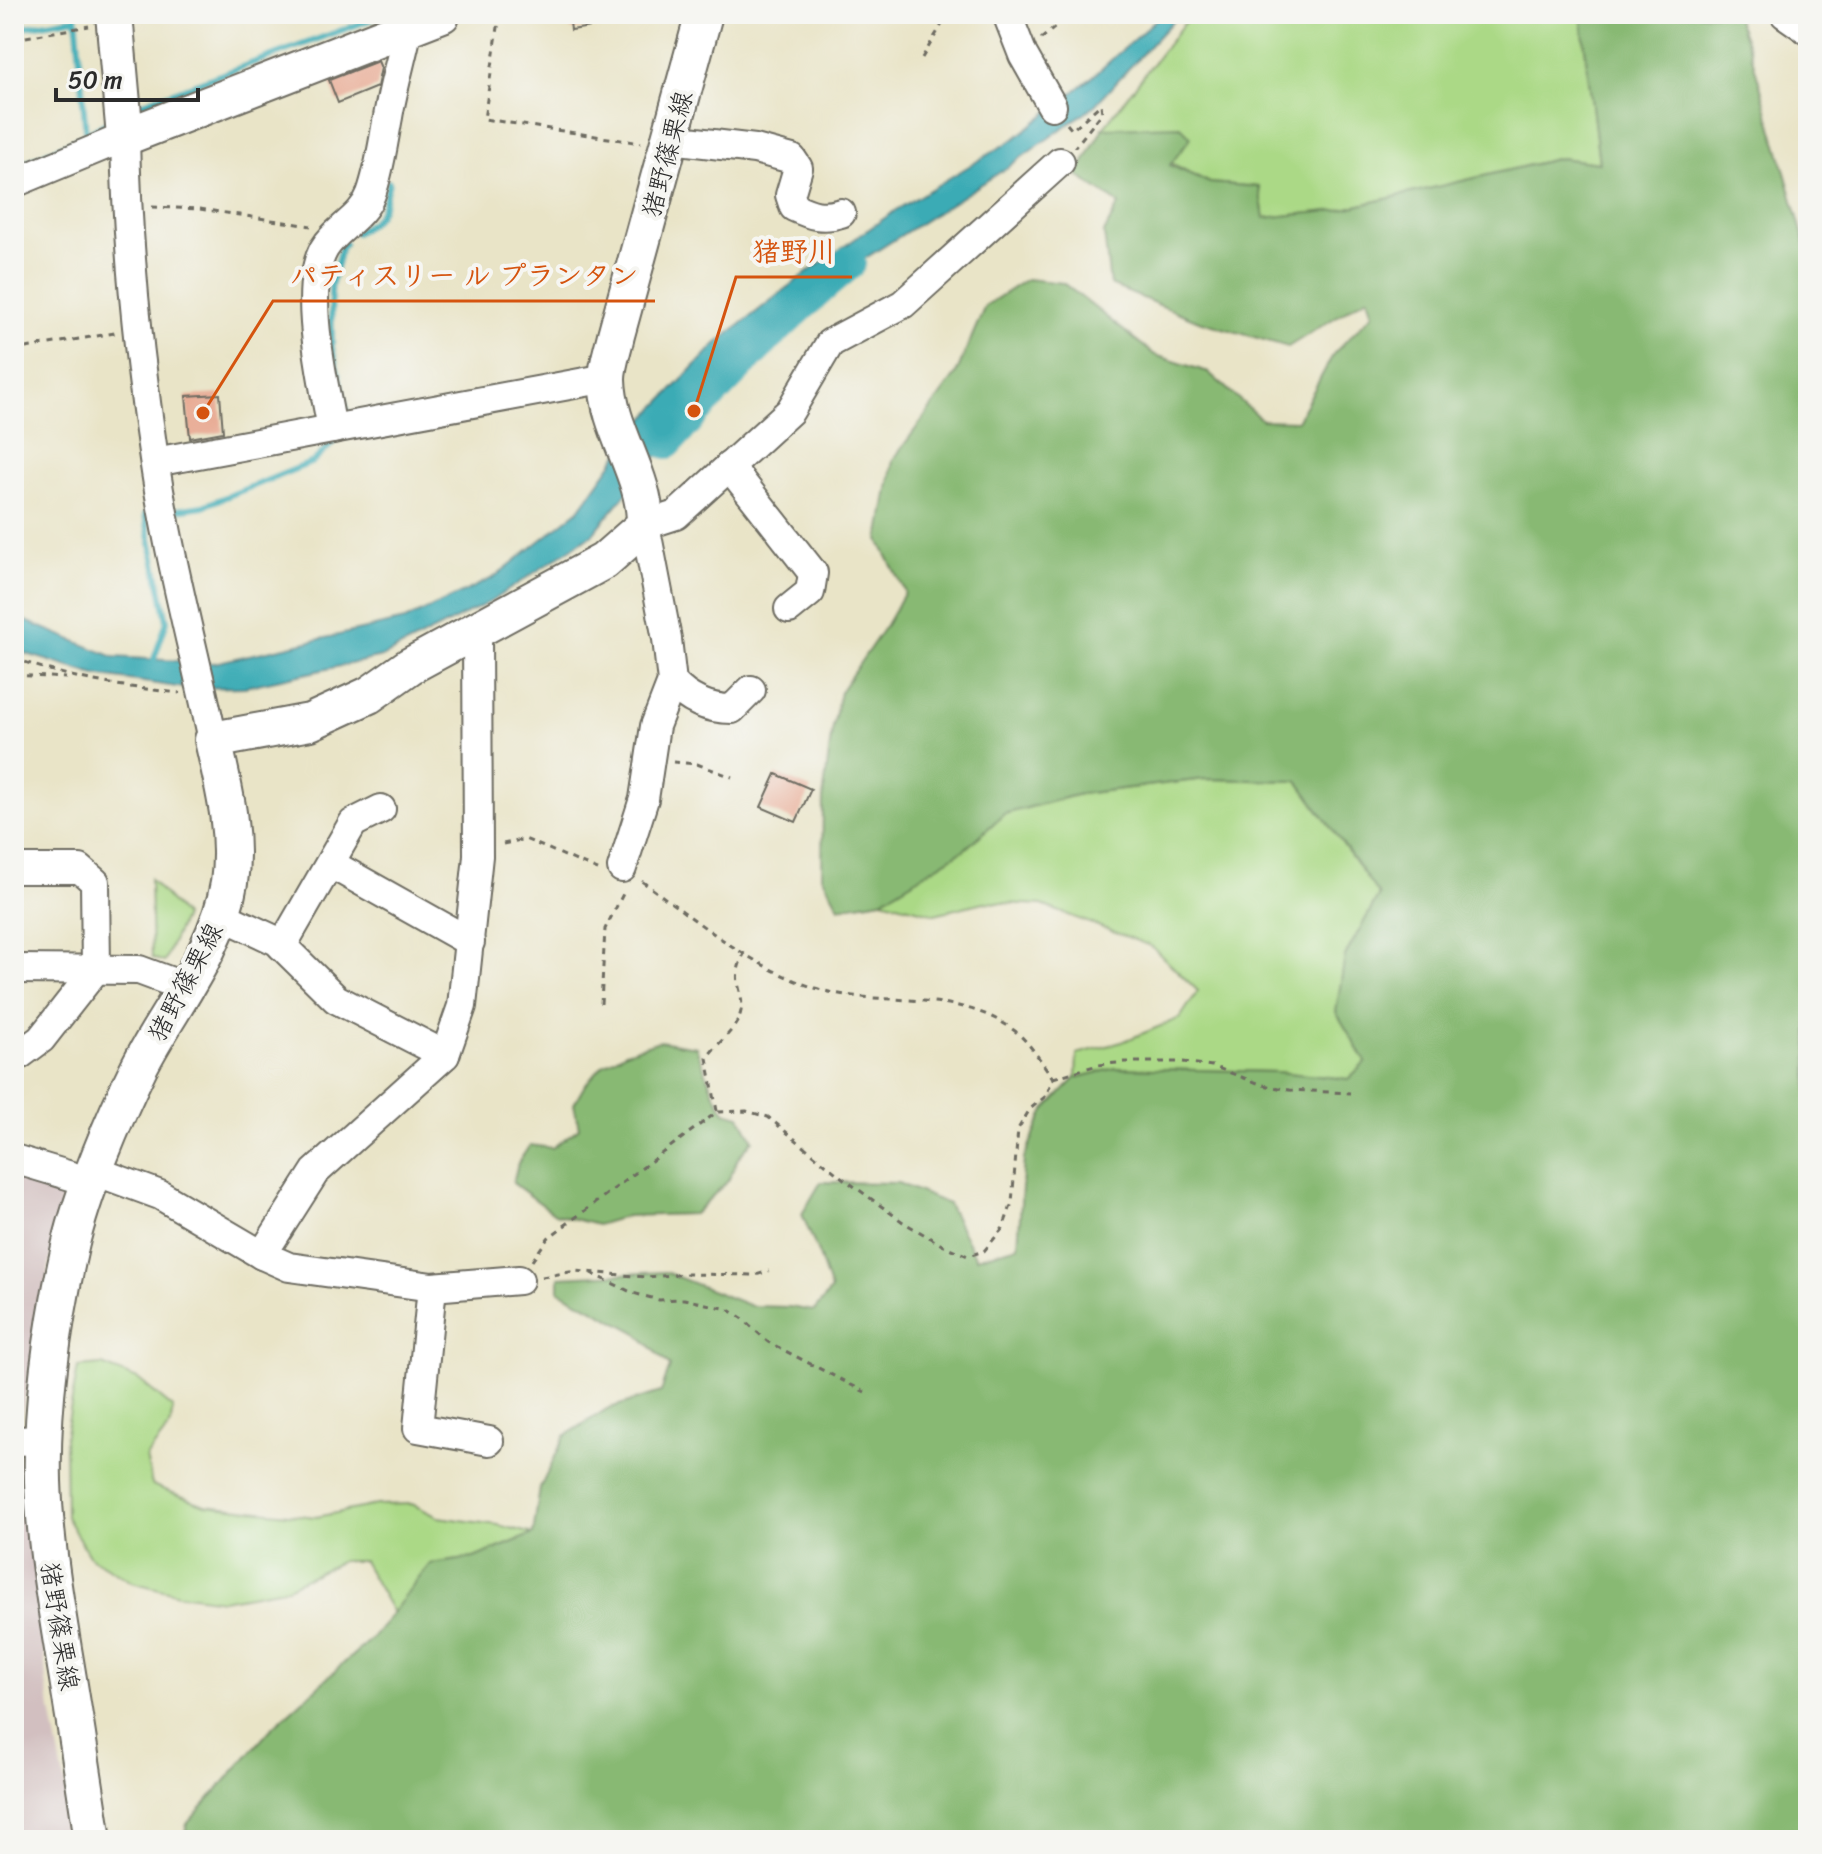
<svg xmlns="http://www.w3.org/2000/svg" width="1822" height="1854" viewBox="0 0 1822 1854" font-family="Sriracha,'Klee One',sans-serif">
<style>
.industrial{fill:#d2bfc0}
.green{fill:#abd986;stroke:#6b8258;stroke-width:2}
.forest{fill:#88b973;stroke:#5a724f;stroke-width:2}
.water{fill:#3aabb5;stroke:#326b70;stroke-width:2}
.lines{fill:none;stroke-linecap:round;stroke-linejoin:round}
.stream{stroke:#3aabb5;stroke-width:6}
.river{stroke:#3aabb5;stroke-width:34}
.building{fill:#e8ab94}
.minor-casing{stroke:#6e6c62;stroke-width:32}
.major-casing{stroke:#6e6c62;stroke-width:40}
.path{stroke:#6e6c62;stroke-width:3;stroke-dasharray:6 6;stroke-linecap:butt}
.minor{stroke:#fff;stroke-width:28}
.major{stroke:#fff;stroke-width:36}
.labels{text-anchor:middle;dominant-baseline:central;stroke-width:8;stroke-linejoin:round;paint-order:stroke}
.street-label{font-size:26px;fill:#2b2b2b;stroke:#f6f6f2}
.leader{fill:none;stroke:#d5540f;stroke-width:3}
.callout-dot{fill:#d5540f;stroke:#f6f6f2;stroke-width:3}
.callout-label{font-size:28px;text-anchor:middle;font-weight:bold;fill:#d5540f;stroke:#f6f6f2;stroke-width:8;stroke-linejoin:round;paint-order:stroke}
</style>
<rect width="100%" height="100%" fill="#f6f6f2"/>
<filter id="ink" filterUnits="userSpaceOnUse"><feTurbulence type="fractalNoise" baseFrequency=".0125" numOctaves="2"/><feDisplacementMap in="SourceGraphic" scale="16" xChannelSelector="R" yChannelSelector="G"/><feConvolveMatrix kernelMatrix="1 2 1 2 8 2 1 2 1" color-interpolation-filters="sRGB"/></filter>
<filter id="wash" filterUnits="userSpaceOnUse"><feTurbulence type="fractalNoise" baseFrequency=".006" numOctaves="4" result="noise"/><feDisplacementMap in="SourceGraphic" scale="32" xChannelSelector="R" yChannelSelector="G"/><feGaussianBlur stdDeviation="1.8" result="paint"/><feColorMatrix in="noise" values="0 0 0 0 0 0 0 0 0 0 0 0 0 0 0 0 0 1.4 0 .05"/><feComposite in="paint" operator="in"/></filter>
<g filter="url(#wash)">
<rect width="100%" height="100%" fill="#e9e4c7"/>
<g class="industrial">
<polygon points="14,1171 63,1190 19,1429 14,1429"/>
<polygon points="14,1461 31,1461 46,1683 75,1840 14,1840"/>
</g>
<g class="green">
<polygon points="1191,14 1581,14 1599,163 1560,158 1339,210 1264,218 1259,187 1210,183 1103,128"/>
<polygon points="1205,779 1298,781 1379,895 1345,956 1367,1062 1348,1079 1277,1072 1116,1068 1076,1078 1077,1054 1122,1042 1180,1018 1198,991 1151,946 1042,905 984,902 935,914 882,900 965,849 1004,814 1080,794"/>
<polygon points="150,879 184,916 164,962 152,958"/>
<polygon points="102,1365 138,1379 173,1408 170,1426 146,1457 152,1485 205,1505 316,1517 376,1505 412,1504 438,1517 498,1525 533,1534 474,1558 430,1564 393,1613 363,1561 342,1561 283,1589 222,1600 179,1594 132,1582 90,1557 66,1517 65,1438 78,1367"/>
</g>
<g class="forest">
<polygon points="1581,14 1735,14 1750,50 1808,253 1808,1840 184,1840 187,1824 271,1729 376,1634 430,1564 474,1558 533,1534 540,1488 565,1436 607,1409 661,1392 670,1366 636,1332 559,1291 559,1277 665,1272 751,1306 789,1307 814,1311 831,1290 819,1255 802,1214 821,1182 898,1183 948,1204 976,1258 1018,1246 1024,1158 1045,1110 1076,1078 1116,1068 1277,1072 1348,1079 1366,1062 1336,1012 1345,956 1379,895 1298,781 1205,779 1080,794 1004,814 965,849 882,900 839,907 822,876 823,799 831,737 840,692 886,625 905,592 879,540 893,460 956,374 985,306 1027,279 1063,283 1155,355 1208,372 1262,420 1297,421 1334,353 1373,314 1368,297 1288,347 1199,321 1110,285 1104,233 1119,204 1077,175 1103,128 1180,126 1191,137 1170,165 1210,183 1259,187 1264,218 1339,210 1560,158 1599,163"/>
<polygon points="659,1041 696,1047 713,1091 725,1112 740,1116 753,1140 738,1158 728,1181 694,1214 627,1216 597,1225 555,1214 513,1183 518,1163 530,1145 552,1148 579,1128 574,1104 585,1085 603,1065 626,1052"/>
</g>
<polygon class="water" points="1162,14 1179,14 1094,106 1005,169 817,289 694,411 593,534 490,602 382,657 244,687 184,688 95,675 14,650 14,616 114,657 214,663 405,620 493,578 579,510 639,425 716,344 798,279 896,210 1014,139 1090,79"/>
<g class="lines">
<g class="stream">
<polyline points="76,14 86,135"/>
<polyline points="14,29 76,18"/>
<polyline points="135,106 386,14"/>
<polyline points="14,168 86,135 111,120"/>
<path d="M356,233C383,217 382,212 389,182"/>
<polyline points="345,244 341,248 331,287 332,348 348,416 346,420"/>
<polyline points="169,511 203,506 313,462 339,437"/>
<polyline points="152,665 167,621 145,515 154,513"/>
</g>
<path class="river" d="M667,442C723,379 784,317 849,263"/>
</g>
<g id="blocks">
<g class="building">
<polygon points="569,14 616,14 616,23 571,30"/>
<polygon points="378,61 381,68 377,87 338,103 329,80"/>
<polygon points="220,394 223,432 190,438 186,396"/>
<polygon points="776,774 811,789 796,822 761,807"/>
</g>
</g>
</g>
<g filter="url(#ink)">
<use href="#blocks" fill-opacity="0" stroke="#6e6c62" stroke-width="2"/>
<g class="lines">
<defs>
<g id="minor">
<polyline points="1007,14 1023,55 1052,106"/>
<polyline points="1785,14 1808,30"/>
<path d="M671,139L755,149L792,159L798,168L790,195L794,207C811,215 822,219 841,213"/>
<path d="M14,183L125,137C127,245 138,353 154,459C168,554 193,647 213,740"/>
<path d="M332,429C324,383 301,290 324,249C336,228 362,219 371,194C380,169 383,143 388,117C393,87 402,57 408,28"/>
<polyline points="155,462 607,378"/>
<polyline points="729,466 813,573 810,592 789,609"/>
<path d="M672,682C688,700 708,709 732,709L751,690"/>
<polyline points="331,864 470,942"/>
<polyline points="622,868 644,799 655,726 672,682 667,639 645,525 676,515 790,411 830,343 903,304 1060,162"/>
<polyline points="14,869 80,869 95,882 96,969 41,1039 14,1059"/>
<polyline points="221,915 277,941 336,999 445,1055"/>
<polyline points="282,946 353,823 381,809"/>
<polyline points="14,969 139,970 185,987"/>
<polyline points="14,1159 91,1182"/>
<polyline points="95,1171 160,1195 262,1255 315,1172 445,1055 462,1006 478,856 477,630"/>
<polyline points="262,1255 289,1267 432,1287 519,1280"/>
<polyline points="432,1287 418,1428 489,1441"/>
<polyline points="14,1441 44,1440"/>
</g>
<g id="major">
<polyline points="114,14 125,137 442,14"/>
<path d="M93,1840C84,1780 75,1720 65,1661C55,1601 45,1542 43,1481C41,1403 53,1323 70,1247C83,1191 114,1118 139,1067C170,1006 218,952 229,883C236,834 224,788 213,740L310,722L369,695L410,666L604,561L645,525C646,474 608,431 607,379C607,365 613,349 616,335L704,14"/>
</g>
</defs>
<use href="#minor" class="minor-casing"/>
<use href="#major" class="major-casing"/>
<g class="path">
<polyline points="500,14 484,119 641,143"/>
<polyline points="14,39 89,26"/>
<polyline points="1041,39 1071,14"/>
<polyline points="922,58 948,14"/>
<polyline points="1067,124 1072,130 1101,104 1102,113 1075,147"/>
<polyline points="152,207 200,209 311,226"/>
<polyline points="14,350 115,333"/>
<path d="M14,658C68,679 122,687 180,693"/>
<polyline points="14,675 66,678"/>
<polyline points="673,762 697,764 732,777"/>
<polyline points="503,844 525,839 600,871"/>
<polyline points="601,1004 605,929 625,890"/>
<polyline points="1053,1078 1098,1065 1125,1062 1183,1062 1212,1066 1263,1085 1289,1090 1350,1093"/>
<path d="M717,1111L707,1058C717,1042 737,1031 741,1011C745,987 729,984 744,954"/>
<path d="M532,1261L548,1238L717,1112L746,1111L768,1117L840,1176L903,1222L942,1245L968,1256L984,1251L1003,1228L1012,1203L1018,1129L1030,1109L1046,1096L1053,1078C1042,1063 1030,1043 1015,1031C955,986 880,1009 815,988C749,966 695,919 640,880"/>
<polyline points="591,1273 633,1293 659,1300 684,1299 728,1309 742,1318 768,1342 865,1392"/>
<polyline points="542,1277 575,1271 646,1277 688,1274 756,1275 769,1271"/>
</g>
<use href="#minor" class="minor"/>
<use href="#major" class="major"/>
</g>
</g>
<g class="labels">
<g class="street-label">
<text transform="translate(667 154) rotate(-75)">猪野篠栗線</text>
<text transform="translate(185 982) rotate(-62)">猪野篠栗線</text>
<text transform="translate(60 1626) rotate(81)">猪野篠栗線</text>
</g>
</g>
<path class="leader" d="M694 411L736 277H852M203 413L273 301H655"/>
<g class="callout-dot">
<circle cx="694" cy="411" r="8"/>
<circle cx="203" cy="413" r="8"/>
</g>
<g class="callout-label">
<text x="794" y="261">猪野川</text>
<text x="464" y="285">パティスリー ル プランタン</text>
</g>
<rect width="1822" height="1854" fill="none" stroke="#f6f6f2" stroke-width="48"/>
<path d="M56 88v12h142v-12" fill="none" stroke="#2b2b2b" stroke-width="4"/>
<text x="68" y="88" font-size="24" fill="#2b2b2b" stroke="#f6f6f2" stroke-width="6" paint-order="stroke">50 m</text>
</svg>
